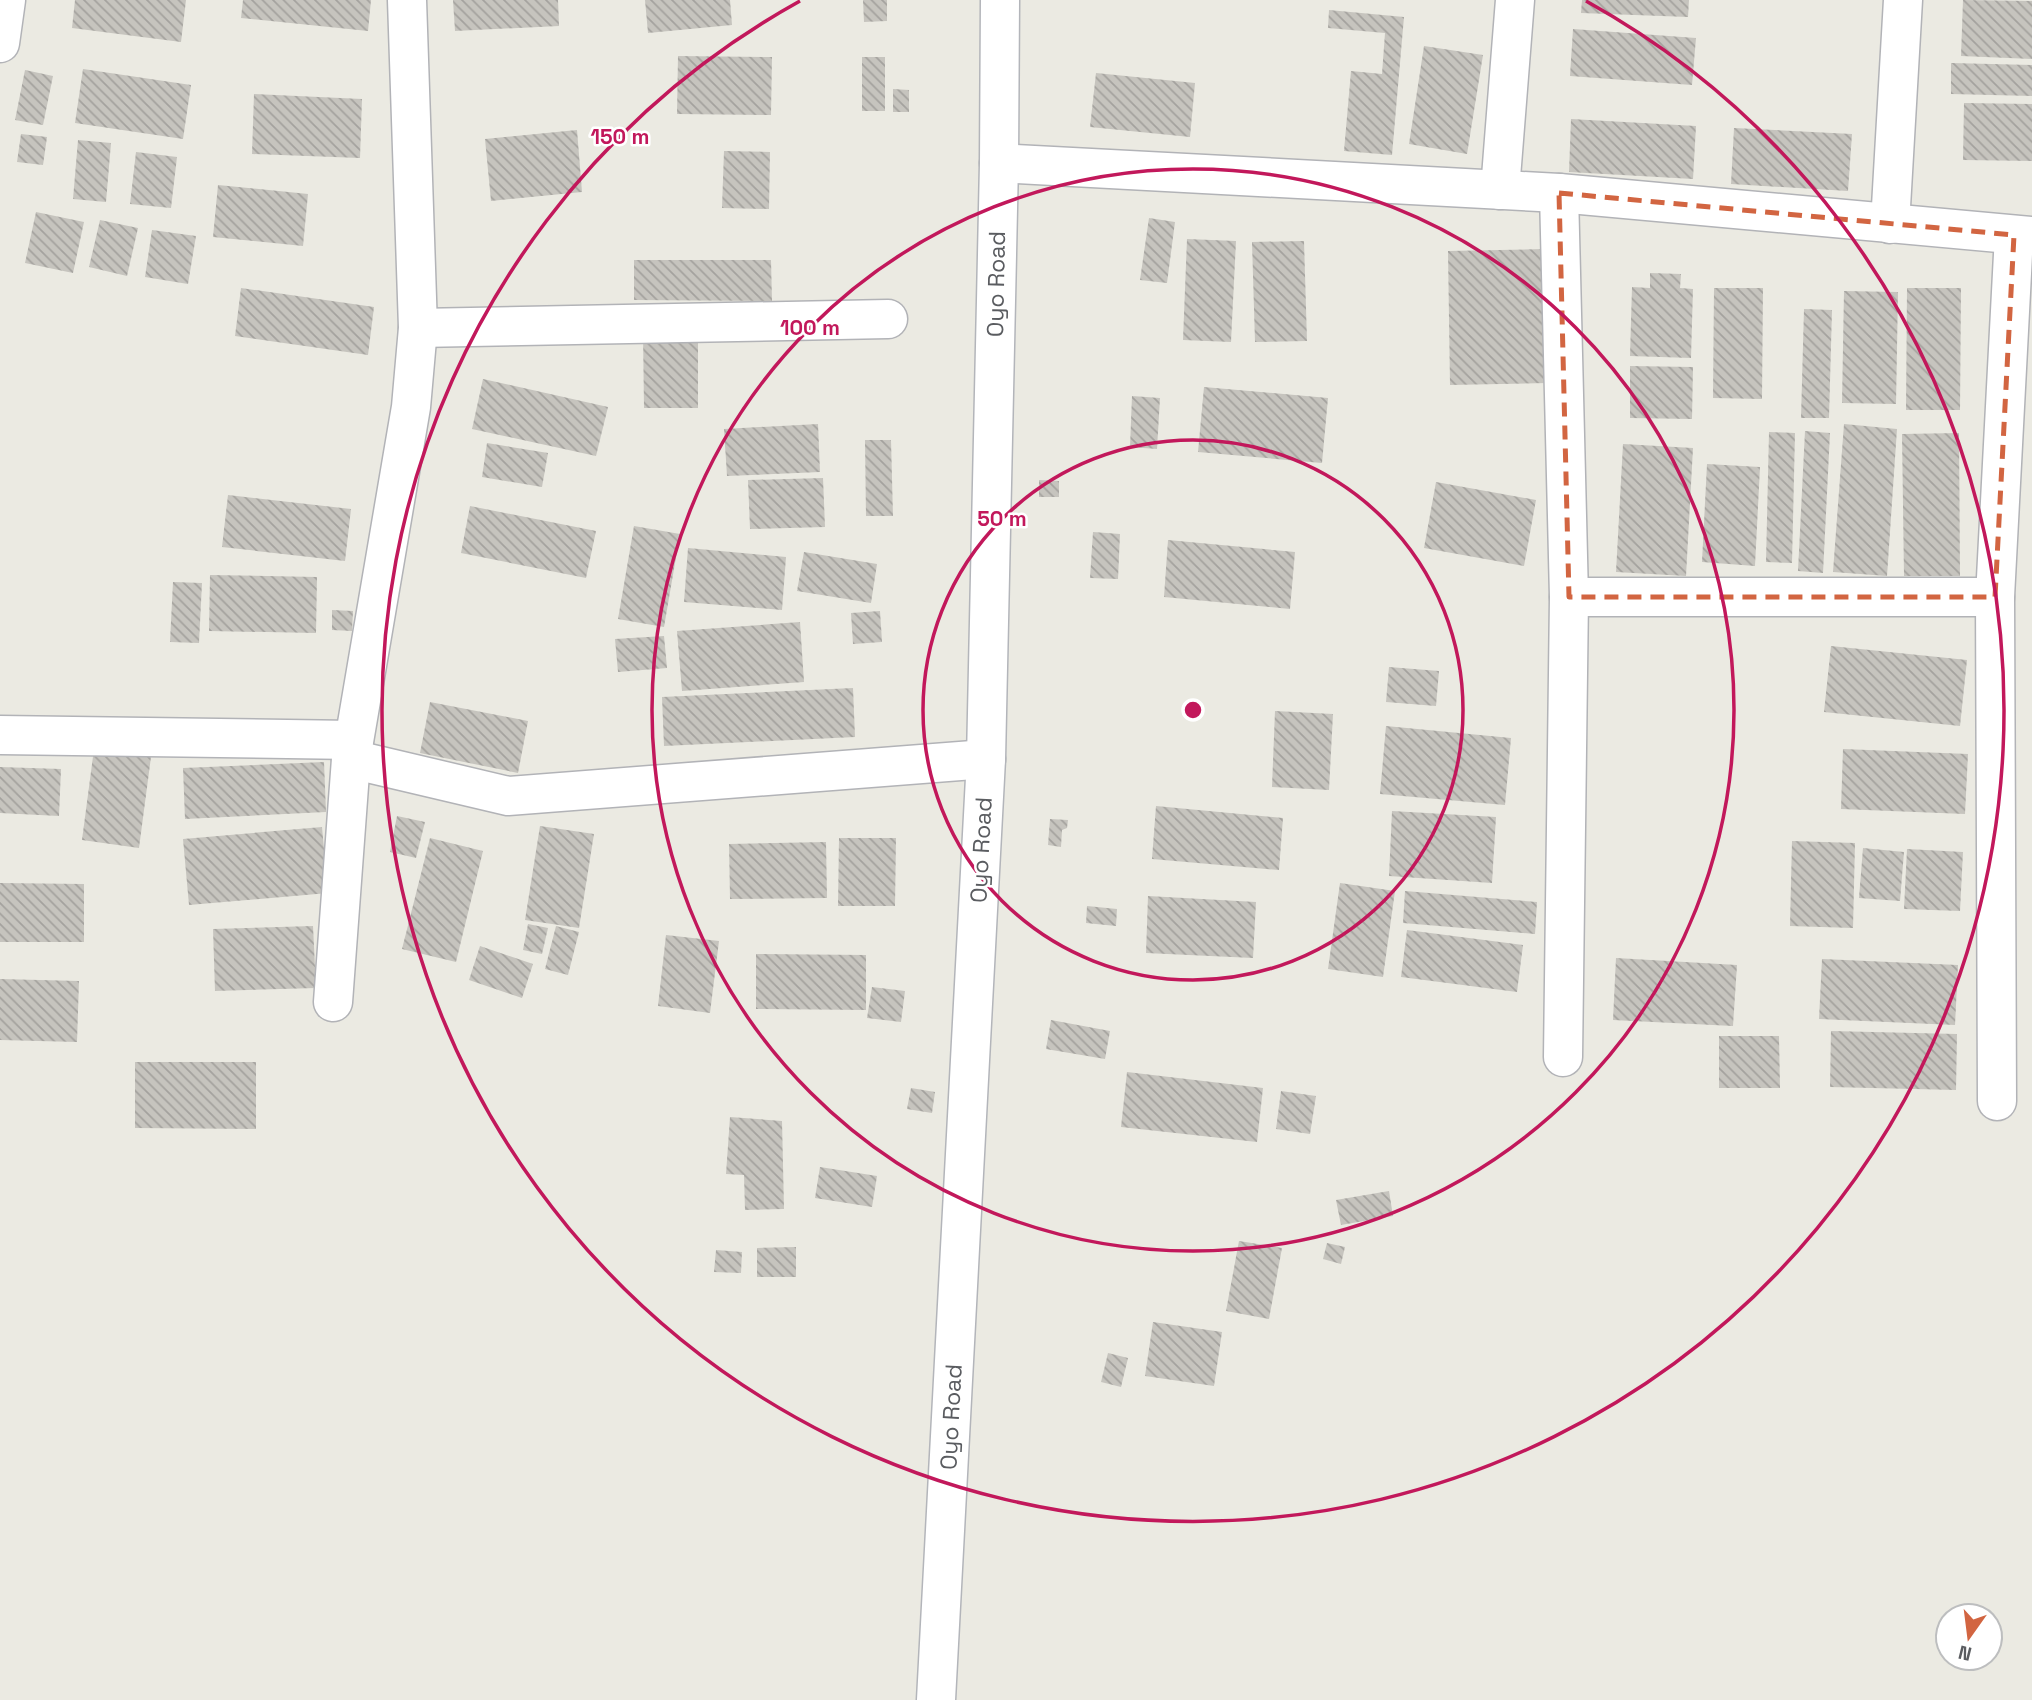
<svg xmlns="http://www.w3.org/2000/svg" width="2032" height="1700" viewBox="0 0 2032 1700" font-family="'Space Grotesk',sans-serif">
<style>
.building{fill:url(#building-back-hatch)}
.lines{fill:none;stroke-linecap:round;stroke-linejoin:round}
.street-casing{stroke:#b2b3b7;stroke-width:41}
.secondary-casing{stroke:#b3b5ba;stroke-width:41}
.street{stroke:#fff;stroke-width:38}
.secondary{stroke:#fff;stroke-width:38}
.marked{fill:none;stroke:#d26541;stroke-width:5;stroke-dasharray:14 9;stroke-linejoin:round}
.ring{fill:none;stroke:#c2185b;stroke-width:3.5}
.labels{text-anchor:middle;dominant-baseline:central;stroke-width:5;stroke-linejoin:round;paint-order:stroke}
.street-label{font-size:23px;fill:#5a5c60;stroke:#fff}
.centre{fill:#c2185b;stroke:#fff;stroke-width:3.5}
.ring-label{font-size:21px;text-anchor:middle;font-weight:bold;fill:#c2185b;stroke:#fff;stroke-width:5;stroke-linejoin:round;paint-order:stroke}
</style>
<defs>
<pattern id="building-back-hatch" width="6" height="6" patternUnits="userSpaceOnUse" patternTransform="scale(1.75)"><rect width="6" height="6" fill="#c6c4be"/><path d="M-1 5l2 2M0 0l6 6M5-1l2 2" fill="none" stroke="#a4a29e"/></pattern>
</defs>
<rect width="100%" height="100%" fill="#ebeae2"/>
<g class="building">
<polygon points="75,0 186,0 181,42 72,28"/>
<polygon points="243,0 371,0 368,31 241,18"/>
<polygon points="453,0 558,0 559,26 455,31"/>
<polygon points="645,0 730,0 732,25 648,33"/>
<polygon points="863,0 887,0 887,21 864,22"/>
<polygon points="1582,0 1689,0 1688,17 1581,13"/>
<polygon points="1963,0 2032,1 2032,59 1961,56"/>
<polygon points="1329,10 1404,17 1392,155 1344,151 1351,71 1382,74 1385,33 1328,28"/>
<polygon points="1573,29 1696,38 1692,85 1570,76"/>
<polygon points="1424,46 1483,55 1467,154 1409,144"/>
<polygon points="678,56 772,57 771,115 677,114"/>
<rect x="862" y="57" width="23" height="54"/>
<polygon points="1951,63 2032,65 2032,96 1951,94"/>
<polygon points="83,69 191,85 183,139 75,123"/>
<polygon points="25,70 53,76 43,125 15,120"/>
<polygon points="1096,73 1195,83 1190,137 1090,127"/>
<polygon points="893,89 909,90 909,112 893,112"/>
<polygon points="254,94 362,99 360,158 252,154"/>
<polygon points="1964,103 2032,104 2032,161 1963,160"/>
<polygon points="1571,119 1696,126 1693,179 1569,172"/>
<polygon points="1734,128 1852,134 1848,191 1731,184"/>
<polygon points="577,130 582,192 491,201 485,139"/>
<polygon points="21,134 47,137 43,165 17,162"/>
<polygon points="78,140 111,143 106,202 73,199"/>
<polygon points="724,151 770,152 769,209 722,208"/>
<polygon points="136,152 177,157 171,208 130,204"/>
<polygon points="218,185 308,194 303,246 213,237"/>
<polygon points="36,212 84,222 73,273 25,263"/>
<polygon points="1149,218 1175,222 1167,283 1140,280"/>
<polygon points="100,220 138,228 127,276 89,267"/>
<polygon points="152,230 196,236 188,284 145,277"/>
<polygon points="1187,239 1236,241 1231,342 1183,340"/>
<polygon points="1304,241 1307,341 1255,342 1252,242"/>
<polygon points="1544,249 1547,383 1450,385 1448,251"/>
<polygon points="634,260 771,260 772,301 634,300"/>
<polygon points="1650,273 1681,274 1680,288 1693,289 1691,358 1630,356 1632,287 1650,288"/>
<polygon points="241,288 374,307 368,355 235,336"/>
<polygon points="1714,288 1763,288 1762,399 1713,398"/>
<polygon points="1907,288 1961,288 1960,410 1906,410"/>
<polygon points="1844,291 1898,292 1896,404 1842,403"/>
<polygon points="1804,309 1832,310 1829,418 1801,418"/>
<polygon points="643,332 698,332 698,408 644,408"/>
<polygon points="1630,366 1693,367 1692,419 1630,418"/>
<polygon points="483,379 608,407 596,456 472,429"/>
<polygon points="1204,387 1328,398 1322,463 1198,452"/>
<polygon points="1132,396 1160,398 1157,449 1130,447"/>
<polygon points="818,424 820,472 727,476 724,429"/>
<polygon points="1844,424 1897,429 1887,576 1833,572"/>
<polygon points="1805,431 1830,433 1823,573 1798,571"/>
<polygon points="1769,432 1795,433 1792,563 1766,562"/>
<polygon points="1959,433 1960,576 1904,576 1902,434"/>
<polygon points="865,440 891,440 893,516 866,516"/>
<polygon points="487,443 548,453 542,487 482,477"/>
<polygon points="1623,444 1693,448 1686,576 1616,572"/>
<polygon points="1707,464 1760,467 1755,566 1702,562"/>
<polygon points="823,478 825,527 750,529 748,480"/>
<polygon points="1039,480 1059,481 1059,497 1039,497"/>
<polygon points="1436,482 1536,500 1524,566 1424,548"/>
<polygon points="228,495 351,509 345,561 222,547"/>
<polygon points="470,506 596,531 586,578 461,553"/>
<polygon points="634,526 680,534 664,627 618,619"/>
<polygon points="1093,532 1120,534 1118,579 1090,578"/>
<polygon points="1168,540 1295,552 1290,609 1164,597"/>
<polygon points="688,548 786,557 782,610 684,602"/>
<polygon points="804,552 877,564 871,603 797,591"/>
<polygon points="210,575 317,577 316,633 209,631"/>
<polygon points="173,582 202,583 199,643 170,642"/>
<polygon points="332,610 353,611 352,631 332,630"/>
<polygon points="880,611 882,642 853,644 851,613"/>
<polygon points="800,622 804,682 682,691 677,631"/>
<polygon points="664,636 667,668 618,672 615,639"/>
<polygon points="1831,646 1967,660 1960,726 1824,712"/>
<polygon points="1389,667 1439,671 1436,706 1386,702"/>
<polygon points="853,688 855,737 664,746 662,697"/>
<polygon points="430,702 528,721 518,773 420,753"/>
<polygon points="1275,711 1333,714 1329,790 1272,787"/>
<polygon points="1386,726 1511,738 1505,805 1380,794"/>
<polygon points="94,749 151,757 139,848 82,840"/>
<polygon points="1843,749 1968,754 1965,814 1841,809"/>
<polygon points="324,762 326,812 185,819 183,768"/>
<polygon points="0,767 61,769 59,816 0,813"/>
<polygon points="1156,806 1283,818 1279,870 1152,859"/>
<polygon points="1392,811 1496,817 1492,883 1389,876"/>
<polygon points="397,816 425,822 416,858 390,852"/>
<polygon points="1050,819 1068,820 1067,828 1062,830 1061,847 1048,845"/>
<polygon points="540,826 594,834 579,928 525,920"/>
<polygon points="322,827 328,893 189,905 183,839"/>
<polygon points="430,838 483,851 456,962 402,949"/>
<polygon points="839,838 896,838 895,906 838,906"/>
<polygon points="1792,841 1855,843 1853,928 1790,926"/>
<polygon points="826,842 827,898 730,899 729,844"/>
<polygon points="1863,848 1904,852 1900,901 1859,898"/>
<polygon points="1907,849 1963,852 1960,911 1904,909"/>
<polygon points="0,883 84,884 84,942 0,942"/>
<polygon points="1340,883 1395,891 1383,977 1328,969"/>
<polygon points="1405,891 1537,902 1535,934 1403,923"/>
<polygon points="1148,896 1256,902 1253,958 1146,953"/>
<polygon points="1087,906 1117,909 1116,926 1086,923"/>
<polygon points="528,924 548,928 542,954 523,950"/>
<polygon points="313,926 316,988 215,991 213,929"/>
<polygon points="556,926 579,932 568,975 545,969"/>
<polygon points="1407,930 1523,945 1517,992 1401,977"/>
<polygon points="666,935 719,941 710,1013 658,1006"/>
<polygon points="480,946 533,964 522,998 469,980"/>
<polygon points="756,954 866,955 866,1010 756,1009"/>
<polygon points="1616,958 1737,965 1733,1026 1613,1020"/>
<polygon points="1822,959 1958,965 1955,1025 1819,1019"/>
<polygon points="0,979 79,981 77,1042 0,1040"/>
<polygon points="872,987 905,991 901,1022 867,1018"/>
<polygon points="1051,1020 1110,1031 1105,1059 1046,1049"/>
<polygon points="1831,1031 1957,1034 1956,1090 1830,1087"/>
<polygon points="1719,1036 1779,1036 1780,1088 1719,1088"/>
<polygon points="135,1062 256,1062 256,1129 135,1128"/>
<polygon points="1127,1072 1263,1088 1257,1142 1121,1127"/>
<polygon points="911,1088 935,1092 932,1113 907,1109"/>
<polygon points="1281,1091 1316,1096 1310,1134 1276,1129"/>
<polygon points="730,1117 782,1121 784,1209 745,1210 744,1175 726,1174"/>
<polygon points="820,1167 877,1176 872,1207 815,1198"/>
<polygon points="1389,1191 1393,1216 1341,1225 1336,1200"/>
<polygon points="1239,1241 1282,1248 1269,1319 1226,1311"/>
<polygon points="1327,1243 1345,1247 1341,1264 1323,1259"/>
<polygon points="796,1247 796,1277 757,1277 757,1248"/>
<polygon points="716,1250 742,1252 741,1273 714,1272"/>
<polygon points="1153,1322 1222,1332 1214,1386 1145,1376"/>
<polygon points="1108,1353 1128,1358 1121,1387 1101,1382"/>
</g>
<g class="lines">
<defs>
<g id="street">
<polyline points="0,43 6,0"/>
<polyline points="999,163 1559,193 2032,236"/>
<polyline points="1500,190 1515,0"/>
<polyline points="1559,193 1569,597 1563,1057"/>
<polyline points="1890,224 1903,0"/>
<polyline points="418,328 888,319"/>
<polyline points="1569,597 1995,597"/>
<polyline points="0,735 354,740"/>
<polyline points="351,759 508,796 986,759"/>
<polyline points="333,1002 351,759 411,407 418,328 407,0"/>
<polyline points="1997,1101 1995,597 2014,235"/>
</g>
<polyline id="secondary" points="936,1700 986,759 999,163 1000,0"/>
</defs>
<use href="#street" class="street-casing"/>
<use href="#secondary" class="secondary-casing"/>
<use href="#street" class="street"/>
<use href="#secondary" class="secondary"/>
</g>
<path class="marked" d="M1559,193L2014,235L1995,597H1569Z"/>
<g class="ring">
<circle cx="1193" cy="710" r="270"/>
<circle cx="1193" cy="710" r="541"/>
<path d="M1586 1A811 811 0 1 1 800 1"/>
</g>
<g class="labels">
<g class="street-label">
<text transform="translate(996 284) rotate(-89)">Oyo Road</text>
<text transform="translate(981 850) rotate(-87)">Oyo Road</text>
<text transform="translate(951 1417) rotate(-87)">Oyo Road</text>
</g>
</g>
<circle cx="1193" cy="710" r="10" class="centre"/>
<g class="ring-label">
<text x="620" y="144">150 m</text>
<text x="810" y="335">100 m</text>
<text x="1002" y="526">50 m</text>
</g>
<g transform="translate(1969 1637) rotate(194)"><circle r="33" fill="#ffffff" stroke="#bdbebf" stroke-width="2"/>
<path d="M0-5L12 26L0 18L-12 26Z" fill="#d26541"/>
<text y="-10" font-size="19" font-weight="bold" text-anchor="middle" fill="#5a5c60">N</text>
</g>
</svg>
